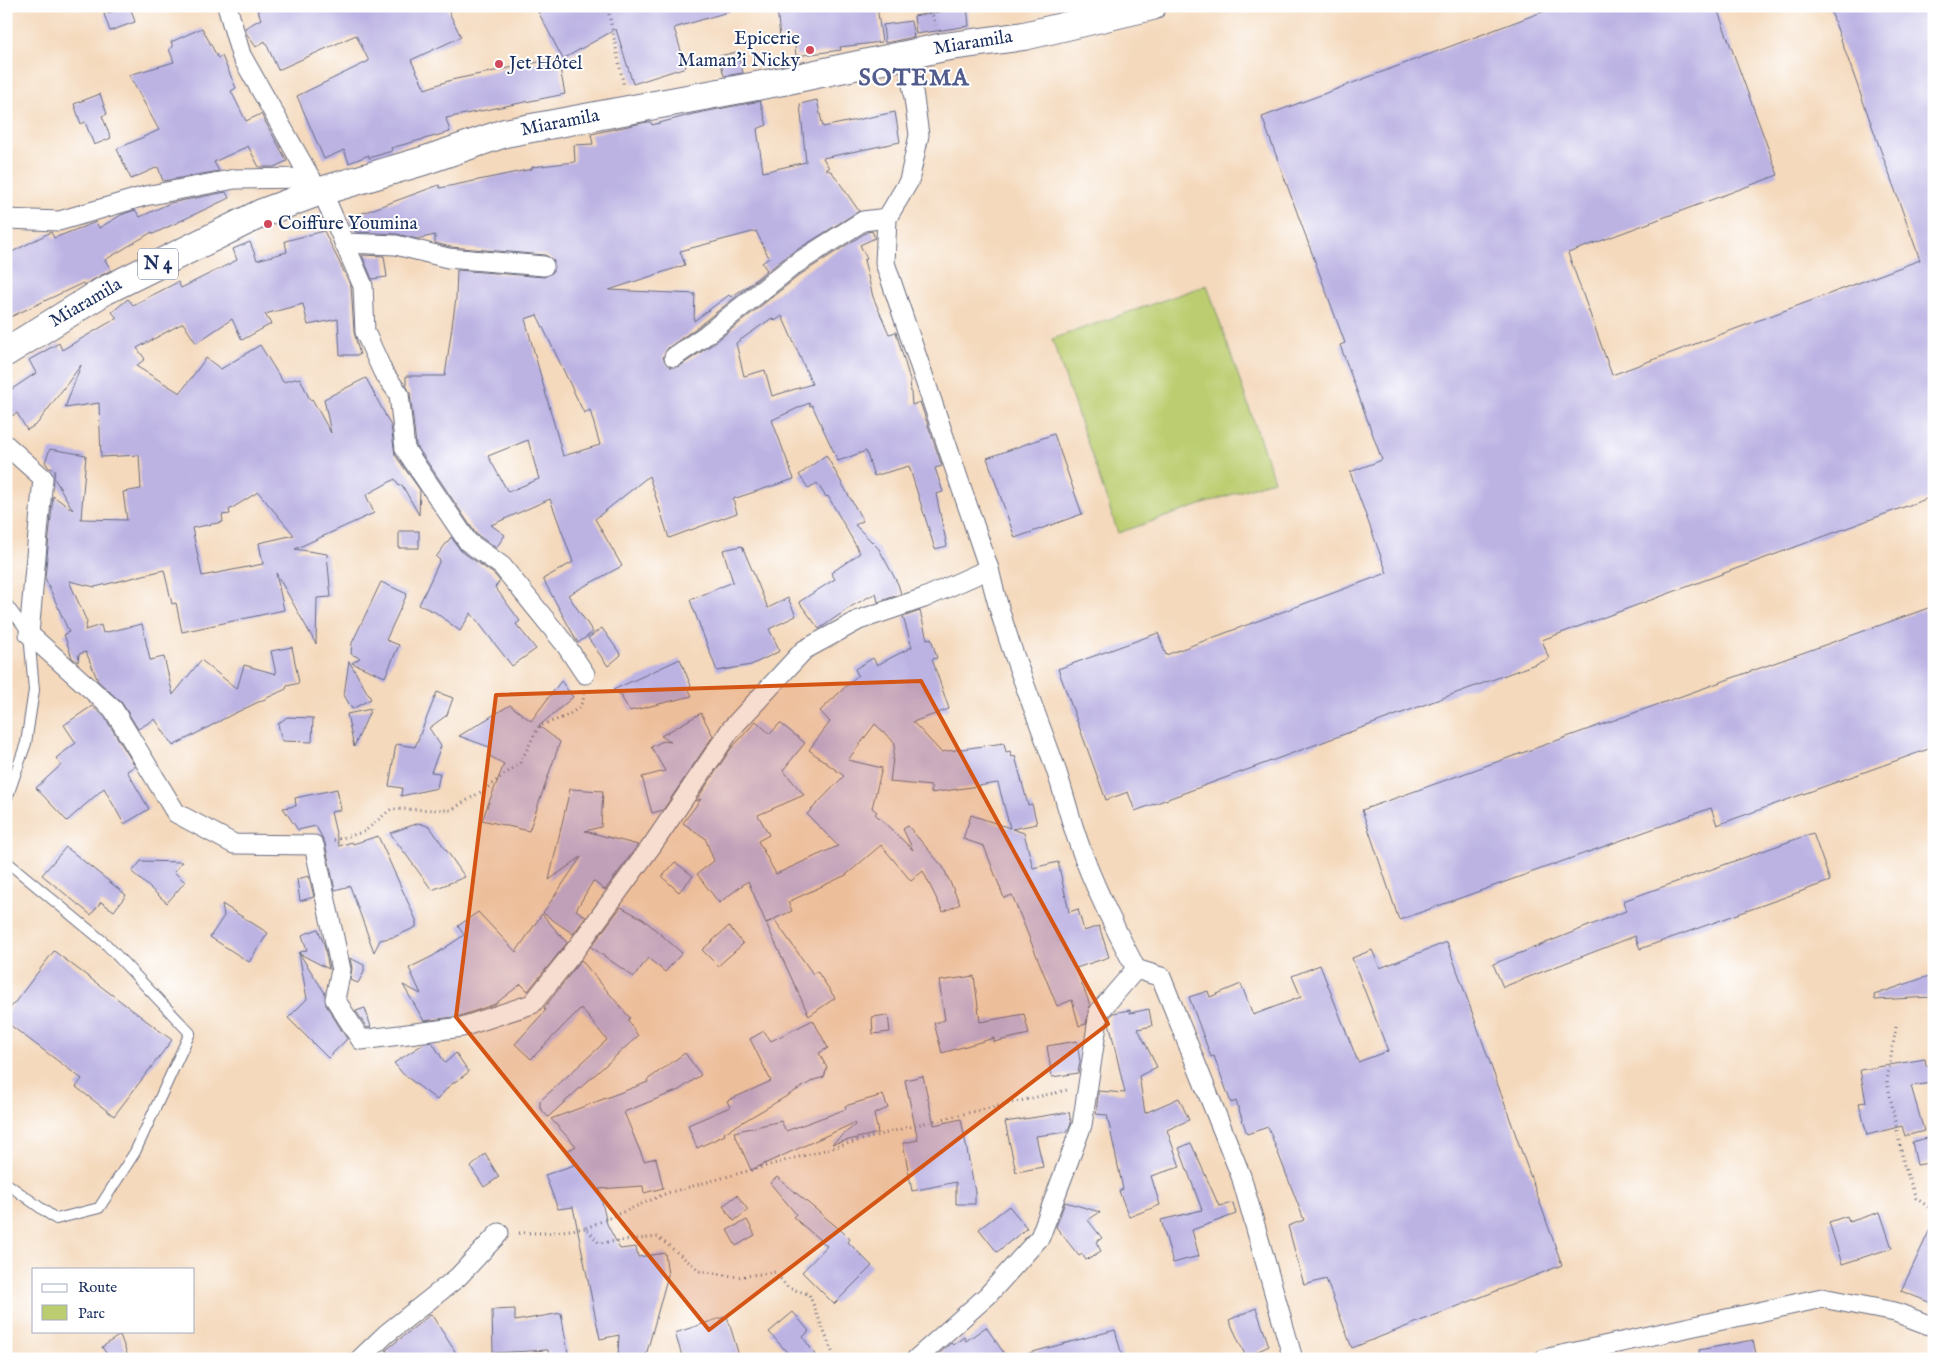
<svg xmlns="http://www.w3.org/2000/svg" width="1940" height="1365" viewBox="0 0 1940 1365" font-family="'IM FELL English',serif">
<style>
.green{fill:#bbcd70;stroke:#6b7e67}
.building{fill:#bcb3e3;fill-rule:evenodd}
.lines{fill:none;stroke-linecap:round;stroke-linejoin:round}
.service-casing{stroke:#676a7f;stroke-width:12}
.minor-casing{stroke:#676a7f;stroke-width:21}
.primary-casing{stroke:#676a7f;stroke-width:30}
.path{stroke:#676a7f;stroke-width:3;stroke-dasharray:1 4;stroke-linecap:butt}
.service{stroke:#fff;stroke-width:10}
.minor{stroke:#fff;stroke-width:19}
.primary{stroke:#fff;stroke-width:28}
.marked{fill:#d45514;fill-opacity:0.2;stroke:#d45514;stroke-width:4;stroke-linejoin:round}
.poi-dot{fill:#d1495b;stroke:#fff;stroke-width:2}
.labels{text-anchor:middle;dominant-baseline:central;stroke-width:4;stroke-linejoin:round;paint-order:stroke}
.shield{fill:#fff;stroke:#5f6d8e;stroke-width:1}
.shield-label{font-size:18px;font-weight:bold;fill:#1b2f5e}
.poi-label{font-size:19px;fill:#1b2f5e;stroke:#fff;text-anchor:start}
.street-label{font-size:19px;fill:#1b2f5e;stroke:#fff}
.district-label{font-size:24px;font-weight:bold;letter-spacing:1px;fill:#535d8d;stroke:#fff}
</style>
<rect width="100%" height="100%" fill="#fff"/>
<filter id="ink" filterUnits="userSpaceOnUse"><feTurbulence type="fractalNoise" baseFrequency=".02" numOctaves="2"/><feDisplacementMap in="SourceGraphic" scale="10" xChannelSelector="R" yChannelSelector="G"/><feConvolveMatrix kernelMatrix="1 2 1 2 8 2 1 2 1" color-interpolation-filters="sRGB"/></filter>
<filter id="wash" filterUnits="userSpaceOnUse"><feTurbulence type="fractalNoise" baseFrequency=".0096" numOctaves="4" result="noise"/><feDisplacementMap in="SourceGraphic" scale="20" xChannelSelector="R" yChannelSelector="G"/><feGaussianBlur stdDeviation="1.12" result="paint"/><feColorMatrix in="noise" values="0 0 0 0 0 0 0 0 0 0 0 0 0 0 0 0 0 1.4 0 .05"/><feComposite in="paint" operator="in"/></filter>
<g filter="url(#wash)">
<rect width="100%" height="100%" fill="#f4d9bc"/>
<polygon class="green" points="1207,285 1274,480 1118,533 1052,339"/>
<g id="blocks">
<g class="building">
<polygon points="130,6 135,22 110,31 104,14"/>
<polygon points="256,6 446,6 461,37 411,60 425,89 451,80 558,58 565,94 446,118 450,132 391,148 392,151 369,158 369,155 349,163 344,150 324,159 297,96 369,61 356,35 278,70 265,41 256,47 246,33 245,28 261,19"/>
<polygon points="535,6 731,6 731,11 674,28 686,67 633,84 616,29 563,59"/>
<polygon points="777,6 877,6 882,42 840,47 841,50 796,56 794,37 780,39"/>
<polygon points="943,6 967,6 969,26 916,34 914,16 944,11"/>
<polygon points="1558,6 1716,6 1778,175 1568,253 1612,375 1920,260 1829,6 1934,6 1934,496 1542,640 1549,659 1135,811 1128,792 1106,800 1058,669 1158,633 1166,655 1387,573 1350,472 1382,460 1340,345 1345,343 1262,117"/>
<polygon points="911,21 914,37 885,43 883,25"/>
<polygon points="202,28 218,58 222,56 236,88 231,91 246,121 261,114 287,161 274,167 259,167 248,146 214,162 219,171 163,181 158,167 131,179 117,149 159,130 129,75 174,62 169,49 173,47 171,42"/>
<polygon points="737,52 743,73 724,76 719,56"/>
<polygon points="100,94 107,114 102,116 111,138 94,145 85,122 81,124 74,104"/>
<path d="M817,100L823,127L895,112L900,142L823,158L829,168L825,169L832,172L859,211L787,256L699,326L668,348L663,358L670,367L680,366L713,344L801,274L867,232L872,231L875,238L860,245L867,259L864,260L873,297L889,334L896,332L910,380L912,405L920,402L942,466L935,468L943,492L936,494L947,546L935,549L909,466L874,476L866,451L838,461L812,405L810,406L809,403L772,420L794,479L733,499L737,513L669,538L649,476L595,519L622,566L568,595L593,632L578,643L543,579L573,562L550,499L491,525L505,535L496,548L476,534L416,445L410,393L406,385V376H445L456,298L457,270L544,277L553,272L554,261L545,255L450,247L435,243V235L417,239L397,234L356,232L349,218L439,185L440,188L532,169V167L575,162L574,145L593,144L591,134L647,122H651L652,125L693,114L760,101L767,125L757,129L763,172L806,162L800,104ZM756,231L769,258L762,263L767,270L749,285L731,297L729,295L694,321L695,294L609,290L685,265L680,251ZM537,315L584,413L590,410L600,445L563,456L525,319ZM782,316L812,384L772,396L765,370L744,376L736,343L772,318L775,321ZM528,440L539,479L508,492L488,456Z"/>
<polygon points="226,192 229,198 153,234 152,232 105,260 111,270 84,285 83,283 6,319 6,255 51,232 54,238 96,222 99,228 121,215 135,210 140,217 170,203"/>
<path d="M324,231L351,286L354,332L360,355H340L338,319L308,325L303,304L265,314L271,324L242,340L232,319L196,343L183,323L137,348L145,359L136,366L180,393L206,358L221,369L260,345L283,382L300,378L310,400L312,399L331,433L324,399L366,378L391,426L395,455L420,490L419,515L402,485L399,486L395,479L366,495L374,513L295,549L327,554L331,597L317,598L316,644L276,573L284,610L182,632L176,603L172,604L164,570L95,587L69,581L87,622L85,630L101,625L103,633L142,624L150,660L164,657L173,695L201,660L237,689L244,665L276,674L271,651L292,647L299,683L287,686L286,689L231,715L173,746L155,719L138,729L122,703L98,681L86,652L79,654L78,662L72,658L64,634L69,632L45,578L53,496L73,510L54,478L55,470L49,468L45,462L50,449L86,455L81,519L127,520L123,492L141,489L139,455L101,457L99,403L65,408L81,365L37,424L27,430L17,413L6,419V393L36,373L29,360L59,343L62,350L117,318L112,312L128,299L133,305L178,282L181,288L237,260L233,249L250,242L257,260L287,252L285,241ZM258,492L294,535L259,543L263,564L202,576L192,528L223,522L222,515L230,514L229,510Z"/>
<polygon points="362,255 384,256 387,277 372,279"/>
<polygon points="1054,434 1082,514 1015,538 987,458"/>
<polygon points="826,455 863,521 855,525 879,549 898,584 901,594 878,602 876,593 852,606 819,629 799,602 835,579 831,573 860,553 828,496 826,497 817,483 809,489 799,475"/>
<rect x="399" y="531" width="20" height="17"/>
<polygon points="451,537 461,551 494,574 500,581 495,587 520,621 516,624 536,649 512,666 471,613 460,631 435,612 419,605 440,560 436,557"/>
<polygon points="742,546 768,608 788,598 796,616 769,629 780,651 751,665 717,671 690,600 733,582 723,550"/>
<polygon points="381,582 407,594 386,640 399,645 385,677 352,663 360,658 351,654 352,643"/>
<polygon points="1934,606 1934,747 1717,825 1711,808 1399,920 1362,810"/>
<polygon points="920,611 927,639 931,638 937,658 932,659 949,709 913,722 941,752 1004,743 1006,752 1010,751 1012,757 1015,756 1028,805 1032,804 1037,824 1012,829 1024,833 1033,868 1058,862 1069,912 1078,909 1084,931 1099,926 1109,957 1076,968 1090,1005 1086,1024 1079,1026 1072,1000 1057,1006 1012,895 1004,898 984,846 963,839 971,815 1010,828 998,783 931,793 931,786 890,782 895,743 875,724 848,760 882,768 872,808 877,812 875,814 913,850 903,829 908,826 943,867 960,904 943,912 923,871 911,881 881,845 846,875 788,902 792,911 774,919 813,974 817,971 835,998 809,1016 766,923 773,920 766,923 748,881 719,903 697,874 714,861 705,838 683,823 701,799 696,801 730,750 756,721 770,734 780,723 805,743 783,770 804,795 758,815 769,835 758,841 776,874 838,846 807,814 844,776 809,750 830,722 820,711 858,675 855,669 873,658 877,665 912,647 903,617"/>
<polygon points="602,628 621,655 608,666 588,638"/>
<polygon points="680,659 691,686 688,688 692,696 630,711 622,698 623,696 613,690"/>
<polygon points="349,661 371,699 352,709 344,695"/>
<polygon points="561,681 573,697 539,726 560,742 529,831 482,820 504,764 488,755 492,748 459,736 510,705 531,721"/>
<polygon points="437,692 453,698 447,715 429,728 441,746 431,772 440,773 437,788 401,796 402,788 389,786 396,744 415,747"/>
<polygon points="92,706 104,716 135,766 127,771 149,809 124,824 104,788 67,821 36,788 61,765 56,758 76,743 64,725"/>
<polygon points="371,709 354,747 347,714"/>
<polygon points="701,713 713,736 663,810 652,813 642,777 665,771 651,747 663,741 671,742 661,736"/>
<polygon points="287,717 313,718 312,742 282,741 278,724"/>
<polygon points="337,789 341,810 331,812 339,846 352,842 353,844 378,836 416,920 416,927 394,937 380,940 374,952 350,886 335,890 325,843 316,826 298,830 283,808 296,806 295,798"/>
<polygon points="570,789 603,791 601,827 585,831 638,845 605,890 593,881 576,910 586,917 573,934 543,913 581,857 549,880"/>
<polygon points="419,823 430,827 465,877 432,890 390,833"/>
<polygon points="1813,833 1830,881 1640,949 1635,936 1503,987 1493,964 1626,911 1623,901"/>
<polygon points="66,847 126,895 114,911 101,902 91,915 42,875"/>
<polygon points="141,861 182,862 174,872 185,882 167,903 132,872"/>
<polygon points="675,862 693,876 679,892 662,877"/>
<polygon points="309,876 314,897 300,901 297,879"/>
<polygon points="222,904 268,933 249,962 210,937 224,916"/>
<polygon points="621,907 643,919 682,953 665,972 648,958 634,977 591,947"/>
<polygon points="478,912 516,952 542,914 567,943 528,991 521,984 495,1004 460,1016 424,1021 403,985 421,994 409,968 433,956 464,935 458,926"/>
<polygon points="729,926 743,944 718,966 702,950"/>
<polygon points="318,929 324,944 329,969 298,953 307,950 302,935"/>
<polygon points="1447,942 1562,1265 1352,1348 1326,1279 1304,1285 1288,1226 1304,1220 1268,1127 1247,1134 1236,1101 1231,1103 1214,1056 1211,1057 1189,997 1208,991 1210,997 1241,984 1253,1015 1301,997 1292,976 1320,965 1358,1062 1388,1051 1352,958 1372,950 1380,968"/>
<polygon points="54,951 172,1040 114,1116 76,1087 82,1079 6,1022 6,1014"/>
<polygon points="299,953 325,993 326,1005 347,1039 328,1058 288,1018 307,999"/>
<polygon points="350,958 364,965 364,972 358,983 350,980 352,968"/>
<polygon points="581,960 630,1018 628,1020 638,1036 548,1117 540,1108 540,1101 607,1040 581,1008 531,1059 515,1044 546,1010 544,1008"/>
<polygon points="974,976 980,1022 1024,1014 1029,1034 994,1042 994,1038 942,1053 934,1023 945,1020 939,981"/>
<polygon points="1929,976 1933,997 1875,1000 1874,995"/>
<polygon points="365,1008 371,1027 367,1028 356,1011"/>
<polygon points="1149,1009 1152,1026 1138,1029 1157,1067 1139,1076 1145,1113 1179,1098 1189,1120 1167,1130 1180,1167 1151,1176 1160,1205 1129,1217 1119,1191 1123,1189 1107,1115 1096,1114 1098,1096 1098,1091 1125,1093 1109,1022 1110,1017 1113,1013 1130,1010 1130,1013"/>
<polygon points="888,1015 890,1032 873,1034 872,1017"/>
<polygon points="813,1020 828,1048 819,1053 827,1068 824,1077 814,1080 724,1133 725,1135 697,1148 688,1125 730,1107 727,1101 771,1081 750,1039 764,1031 771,1041"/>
<polygon points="1077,1041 1080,1062 1078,1073 1052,1077 1047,1046"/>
<polygon points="432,1042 445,1063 456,1053 469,1072 449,1086 437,1100 403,1074 394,1063 425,1043"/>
<polygon points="685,1053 701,1075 679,1090 624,1112 644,1161 656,1158 663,1188 644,1193 643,1186 599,1189 607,1224 620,1249 636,1247 638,1257 665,1253 668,1275 645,1359 618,1356 619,1335 600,1339 573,1207 558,1209 545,1175 574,1165 567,1151 576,1146 551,1119 648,1082 647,1080"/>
<polygon points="1925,1059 1926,1066 1929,1065 1932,1083 1911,1086 1924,1131 1905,1136 1902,1126 1867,1135 1859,1103 1866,1102 1860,1070"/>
<polygon points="923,1076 934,1125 961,1119 975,1192 975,1204 956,1204 956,1182 912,1191 903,1143 918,1140 905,1080"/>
<polygon points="883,1095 888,1108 874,1114 878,1133 832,1144 855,1125 854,1123 751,1170 734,1132 781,1121 786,1131 846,1109 845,1106"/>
<polygon points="1069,1112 1071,1123 1067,1132 1036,1136 1043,1167 1016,1172 1005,1122"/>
<polygon points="1934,1136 1934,1162 1917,1165 1912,1142"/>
<polygon points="1191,1143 1219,1206 1233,1203 1236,1214 1192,1230 1199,1256 1173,1263 1161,1220 1202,1210 1179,1148"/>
<polygon points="485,1154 499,1177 484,1187 471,1167"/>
<polygon points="777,1177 844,1233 850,1239 848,1242 872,1266 834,1304 802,1272 827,1246 793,1217 796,1214 770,1183"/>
<polygon points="737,1195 748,1210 734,1221 723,1206"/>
<polygon points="1065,1202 1100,1212 1088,1220 1102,1238 1096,1242 1101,1251 1086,1260 1082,1254 1079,1256 1056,1227"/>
<polygon points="1009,1206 1027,1228 997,1252 979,1229"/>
<polygon points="1880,1212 1892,1248 1842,1264 1829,1222 1847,1216 1849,1222"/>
<polygon points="747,1220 755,1235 736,1246 727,1230"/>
<polygon points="1934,1221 1934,1304 1901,1291"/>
<polygon points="1256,1308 1269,1346 1246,1357 1229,1320"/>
<polygon points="515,1309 515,1321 561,1313 569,1359 550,1359 548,1350 493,1353 492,1310"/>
<polygon points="793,1312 809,1331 803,1337 818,1359 793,1359 769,1332"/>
<polygon points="431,1314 460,1359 393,1359 386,1350"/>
<polygon points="727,1316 740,1359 683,1359 675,1333"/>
<polygon points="986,1327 1008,1359 933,1359 951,1343 953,1345 964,1337 966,1341"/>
<polygon points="1115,1330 1123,1359 1030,1359 1029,1353"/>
<polygon points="120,1335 129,1359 110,1359 102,1347"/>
<polygon points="1753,1340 1757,1359 1700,1359 1699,1350"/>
</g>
</g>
</g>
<g filter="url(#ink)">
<use href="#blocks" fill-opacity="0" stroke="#676a7f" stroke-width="1"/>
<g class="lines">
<defs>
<g id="service">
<polyline points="6,603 29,634 34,690 26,743 6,801"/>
<polyline points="6,861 105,943 190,1033 135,1152 99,1208 56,1219 6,1183"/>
</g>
<g id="minor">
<polyline points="227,6 241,55 315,186"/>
<path d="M908,54L919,135L909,181L887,218L885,263L989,569C1004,637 1031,699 1054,764C1063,789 1069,816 1078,841C1093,885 1115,928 1136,969L1161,977L1241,1176L1293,1359"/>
<polyline points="322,191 363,286 365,332 383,372 399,394 405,449 468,542 502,566 565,644 585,674"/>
<polyline points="6,219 59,221 145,196 235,179 311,178"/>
<polyline points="344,243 396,245 448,258 544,266"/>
<polyline points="674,357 706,335 794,265 863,221 887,218"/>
<polyline points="6,445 43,478 29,634 113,709 176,813 234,844 314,845 341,970 335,999 361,1040 462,1027 532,1004 576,949 653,844 731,729 804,650 859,620 924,598 989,569"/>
<polyline points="360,1359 386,1334 458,1277 499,1233"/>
<polyline points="916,1359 987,1296 1040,1237 1082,1125 1099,1012 1136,969"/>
<polyline points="1544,1359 1822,1298 1895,1312 1934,1327"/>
</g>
<polyline id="primary" points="6,352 104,291 262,213 318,192 423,161 505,133 783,81 944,47 1024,36 1152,6"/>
</defs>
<use href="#service" class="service-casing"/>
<use href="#minor" class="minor-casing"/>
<use href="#primary" class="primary-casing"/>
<g class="path">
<polyline points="603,6 609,14 624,87"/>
<polyline points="929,6 936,25"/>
<path d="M334,840L364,832L391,809L451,810L484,790L520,763L539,726C554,720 584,714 584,694"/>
<polyline points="1896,1027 1887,1081 1904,1165 1916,1198 1934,1211"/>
<polyline points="586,1228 667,1193 916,1125 1067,1090"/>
<polyline points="519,1233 547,1233 586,1228 599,1243 658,1237 700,1271 738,1277 775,1272 788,1288 809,1294 835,1359"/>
</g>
<use href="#service" class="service"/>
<use href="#minor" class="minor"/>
<use href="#primary" class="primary"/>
</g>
</g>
<path class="marked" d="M921,681L1108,1024L709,1330L456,1017L496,695Z"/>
<g class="poi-dot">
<circle cx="810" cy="50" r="5"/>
<circle cx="499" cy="64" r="5"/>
<circle cx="268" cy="224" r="5"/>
</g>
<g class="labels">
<rect class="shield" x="138" y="248.5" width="40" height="31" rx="4"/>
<g class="shield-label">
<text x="158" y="264">N 4</text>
</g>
<g class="poi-label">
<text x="800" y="39" text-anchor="end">Epicerie<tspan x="800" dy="22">Maman'i Nicky</tspan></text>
<text x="509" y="64">Jet Hôtel</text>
<text x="278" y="224">Coiffure Youmina</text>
</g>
<g class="street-label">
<text transform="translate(973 43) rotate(-9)">Miaramila</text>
<text transform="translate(560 123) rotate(-11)">Miaramila</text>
<text transform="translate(86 303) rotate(-30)">Miaramila</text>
</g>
<g class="district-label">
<text x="914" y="78">SOTEMA</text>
</g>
</g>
<rect width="1940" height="1365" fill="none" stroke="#fff" stroke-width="25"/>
<rect x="32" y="1268" width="162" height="65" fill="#ffffff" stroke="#a4acbf"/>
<rect x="42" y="1284" width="25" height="8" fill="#ffffff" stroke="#a4acbf"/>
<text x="78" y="1292" font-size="15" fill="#1b2f5e">Route</text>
<rect x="42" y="1305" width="25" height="15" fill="#bbcd70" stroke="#a4acbf"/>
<text x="78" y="1318" font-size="15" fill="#1b2f5e">Parc</text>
</svg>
